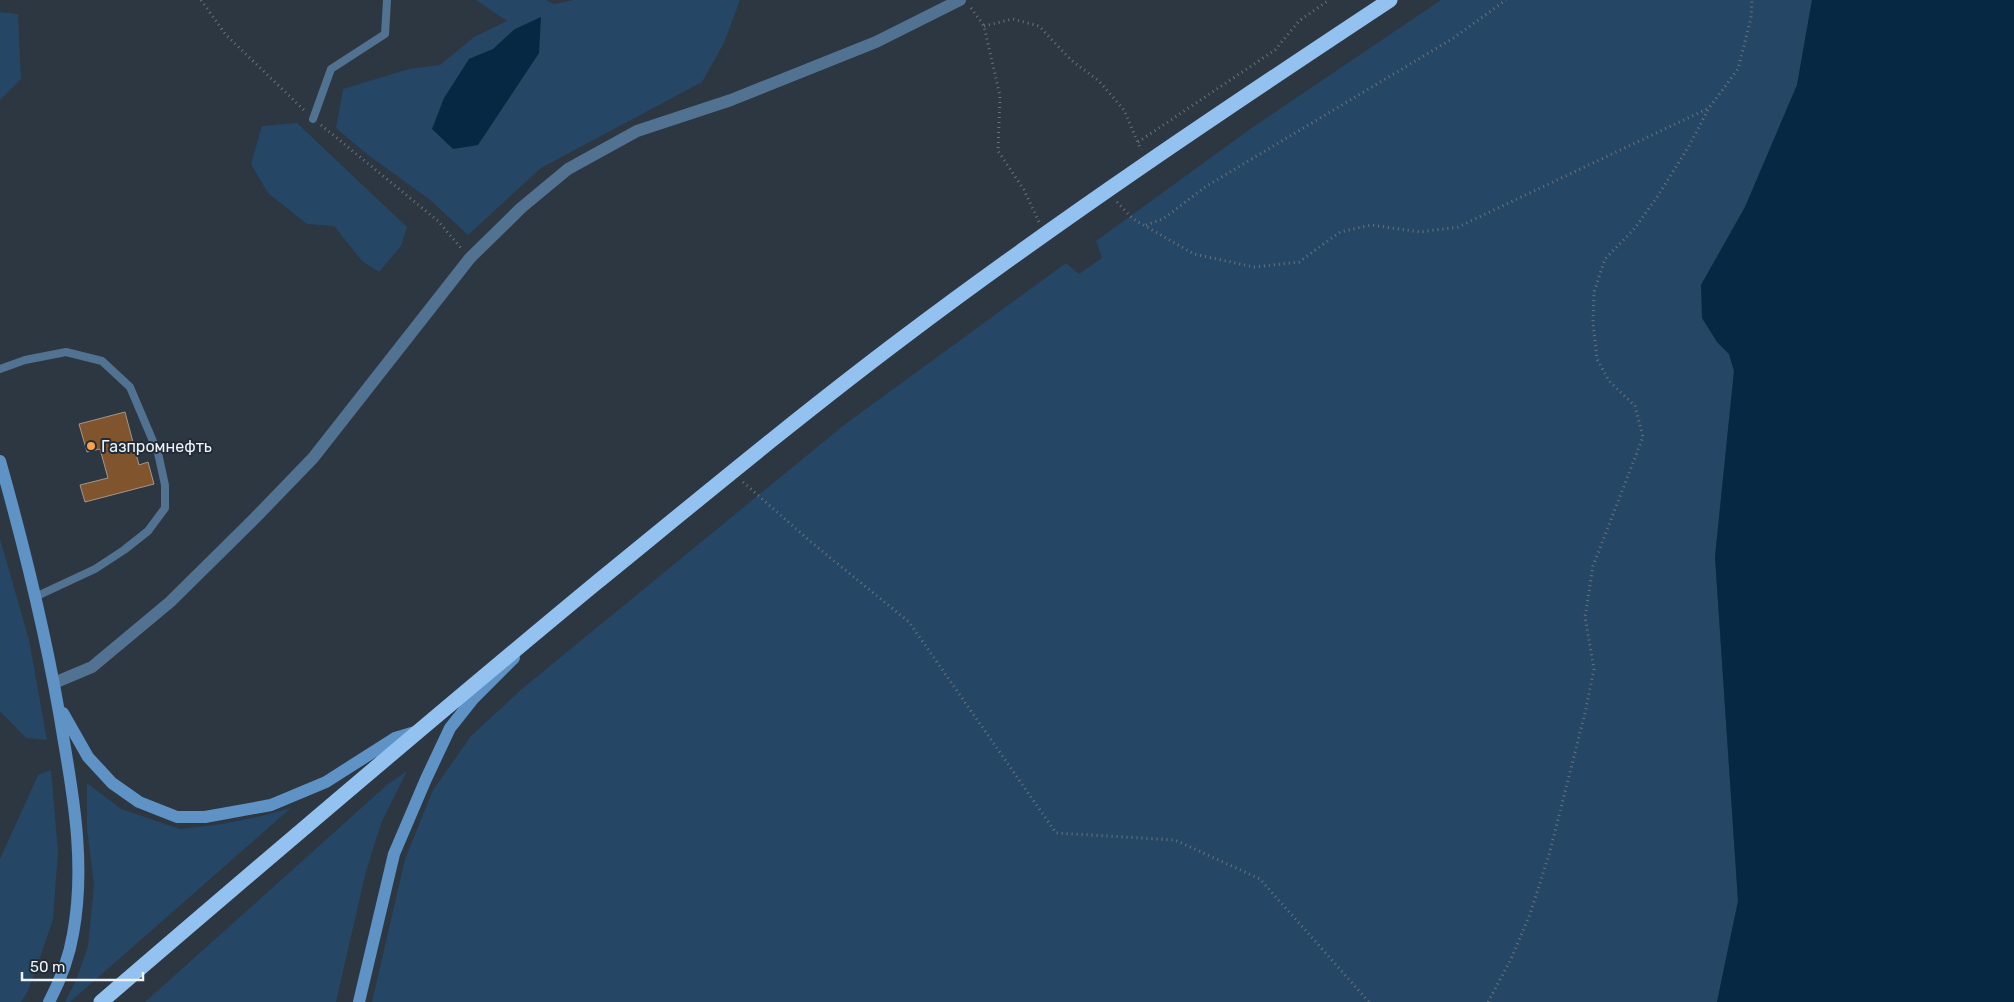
<svg xmlns="http://www.w3.org/2000/svg" width="2014" height="1002" viewBox="0 0 2014 1002" font-family="Rubik,sans-serif">
<style>
.green{fill:#254665;fill-rule:evenodd}
.water{fill:#072843}
.building{fill:#80542d;stroke:#a4968b}
.lines{fill:none;stroke-linecap:round;stroke-linejoin:round}
.path{stroke:#6a737c;stroke-width:3;stroke-dasharray:1 4;stroke-linecap:butt}
.lane{stroke:#527292;stroke-width:8}
.street{stroke:#527292;stroke-width:12}
.secondary{stroke:#5f93c6;stroke-width:12}
.highway{stroke:#93c2f1;stroke-width:15}
.poi-dot{fill:#f9a04d;stroke:#232c36;stroke-width:2}
.labels{text-anchor:middle;dominant-baseline:central;stroke-width:4;stroke-linejoin:round;paint-order:stroke}
.poi-label{font-size:16px;fill:#edf4fa;stroke:#232c36;text-anchor:start}
</style>
<rect width="100%" height="100%" fill="#2c3741"/>
<g class="green">
<path d="M476,0H546L554,4L574,0H740L724,43L702,82L541,168L468,235L429,199L368,155L336,128L343,89L409,69L440,65L474,37L507,21ZM515,29L539,53L478,144L469,59L493,49Z"/>
<polygon points="1441,0 1812,0 1797,85 1745,207 1701,285 1717,342 1729,354 1734,371 1715,557 1738,901 1717,1002 372,1002 405,859 433,790 471,736 523,688 844,425 1066,263 1079,274 1102,258 1096,241 1253,127"/>
<polygon points="0,12 18,14 21,79 0,100"/>
<polygon points="297,123 407,227 401,246 379,272 362,261 334,226 307,224 268,193 251,164 262,126"/>
<polygon points="0,539 29,640 47,740 26,738 0,711"/>
<polygon points="51,770 58,852 53,920 28,991 21,1002 0,1002 0,859 38,775"/>
<polygon points="407,771 382,821 366,871 336,1002 145,1002 388,784"/>
<polygon points="87,783 121,809 180,829 222,824 262,816 291,808 70,1002 65,1002 76,980 88,946 94,885 87,828"/>
</g>
<g class="water">
<polygon points="1812,0 2014,0 2014,1002 1717,1002 1738,901 1715,557 1734,371 1729,354 1717,342 1702,318 1701,285 1745,207 1797,85"/>
<polygon points="541,17 539,53 478,145 453,149 432,129 444,98 469,59 493,49 515,29"/>
</g>
<polygon class="building" points="125,412 139,465 148,462 154,484 85,502 80,485 108,478 100,449 87,452 79,424"/>
<g class="lines">
<g class="path">
<polyline points="201,0 226,35 305,111"/>
<polyline points="971,8 984,26 1000,96 998,151 1024,190 1039,222"/>
<polyline points="984,26 1013,19 1039,26 1071,60 1099,81 1124,110 1141,150"/>
<polyline points="321,125 438,221 461,248"/>
<polyline points="1138,142 1275,50 1299,21 1329,0"/>
<polyline points="1117,202 1133,219 1194,254 1254,267 1299,262 1340,232 1371,225 1420,232 1458,227 1709,108"/>
<polyline points="1146,225 1163,219 1205,187 1452,39 1506,0"/>
<polyline points="743,482 811,542 909,622 1056,833 1175,840 1260,879 1369,1002"/>
<polyline points="1488,1002 1511,959 1530,914 1549,855 1585,713 1594,669 1585,617 1593,566 1643,437 1635,406 1609,381 1597,359 1593,323 1594,292 1605,259 1635,228 1657,197 1689,146 1709,108 1738,69 1751,18 1752,0"/>
</g>
<g class="lane">
<polyline points="313,119 331,69 385,34 387,0"/>
<polyline points="0,369 25,360 66,352 102,361 130,387 158,453 165,485 165,508 148,531 124,550 95,569 35,597"/>
</g>
<polyline class="street" points="54,683 92,667 170,602 255,518 313,458 470,258 521,208 568,169 637,131 731,100 876,42 960,0"/>
<g class="secondary">
<path d="M0,461C26,553 49,647 64,742C75,805 85,870 73,934C69,958 60,981 49,1002"/>
<polyline points="63,713 88,757 112,783 139,802 177,817 205,817 271,805 326,782 395,738 415,732"/>
<polyline points="359,1002 394,854 426,779 450,728 473,699 514,658"/>
</g>
<path class="highway" d="M101,1002C265,861 429,721 596,583C698,500 799,416 904,337C1062,218 1225,109 1390,0"/>
</g>
<circle class="poi-dot" cx="91" cy="446" r="5"/>
<g class="labels">
<g class="poi-label">
<text x="101" y="446">Газпромнефть</text>
</g>
</g>
<path d="M22 972v8h121v-8" fill="none" stroke="#edf4fa" stroke-width="2.5"/>
<text x="30" y="972" font-size="15" fill="#edf4fa" stroke="#232c36" stroke-width="4" paint-order="stroke">50 m</text>
</svg>
